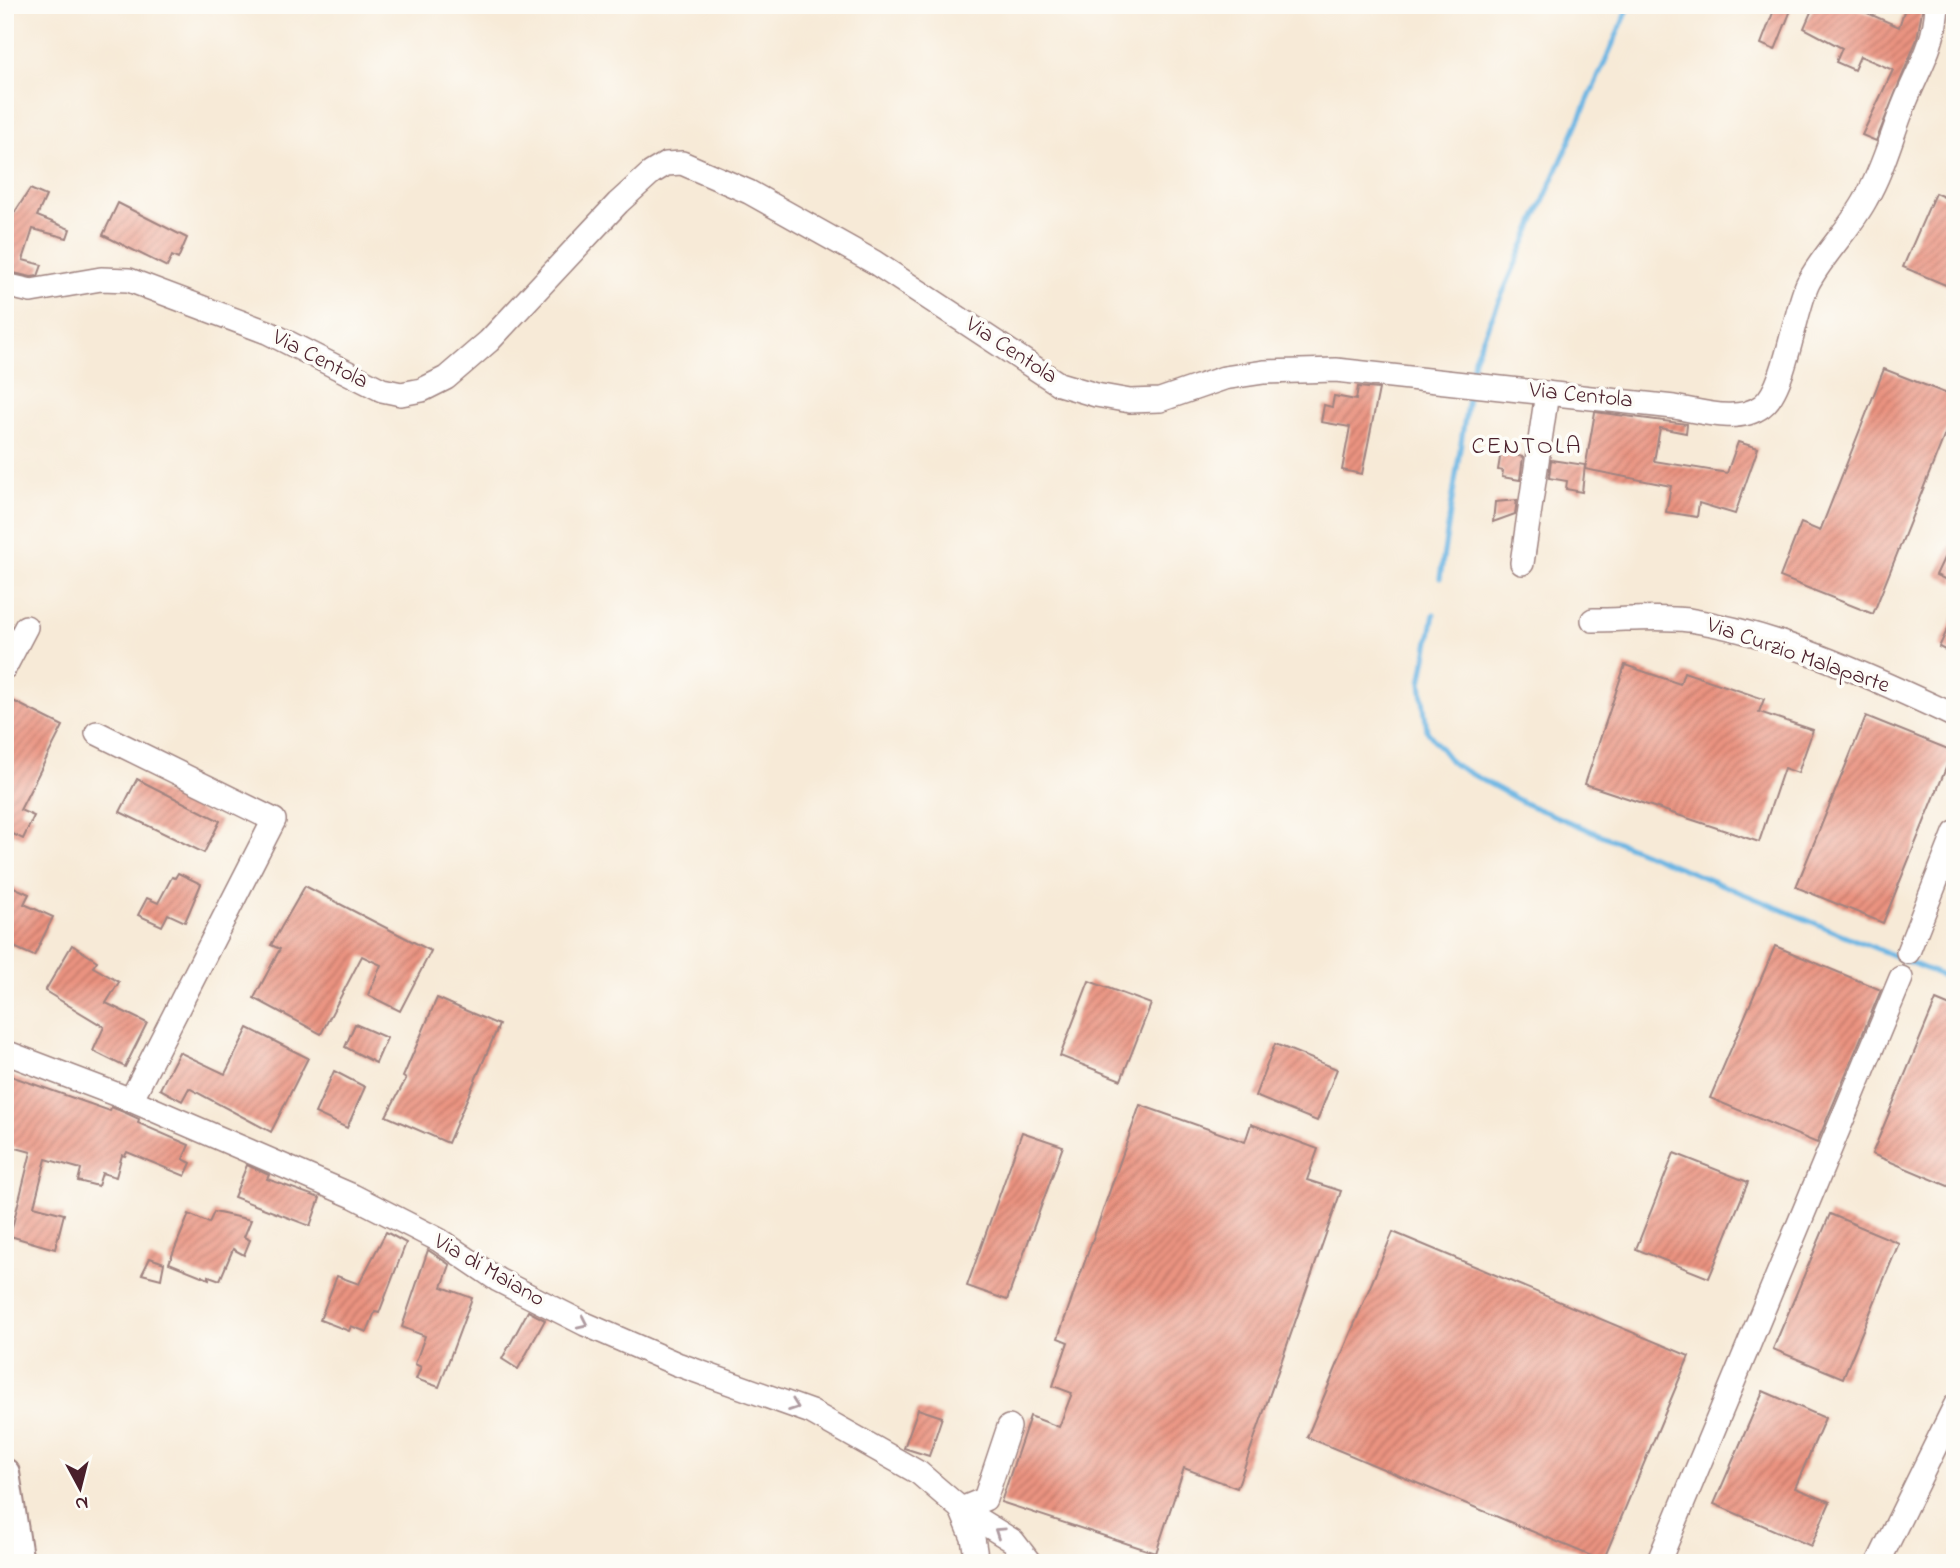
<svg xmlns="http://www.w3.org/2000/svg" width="1960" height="1568" viewBox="0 0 1960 1568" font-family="'Indie Flower',sans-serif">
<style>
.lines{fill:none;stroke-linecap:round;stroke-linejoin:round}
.stream{stroke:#6ab5e3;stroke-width:5}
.building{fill:url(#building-hatch)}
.minor-casing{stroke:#a08481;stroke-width:26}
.major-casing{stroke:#a08481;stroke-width:32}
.minor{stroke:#fff;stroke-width:23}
.major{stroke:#fff;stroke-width:28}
.oneway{stroke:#ae9aa0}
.labels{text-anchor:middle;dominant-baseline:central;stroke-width:7;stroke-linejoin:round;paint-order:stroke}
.street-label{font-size:23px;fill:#4a1f2b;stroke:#fdfcf7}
.neighbourhood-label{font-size:24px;letter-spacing:2px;fill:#4a1f2b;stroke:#fdfcf7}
</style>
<defs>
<pattern id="building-hatch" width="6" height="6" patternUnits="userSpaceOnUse" patternTransform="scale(1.75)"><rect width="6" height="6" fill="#ea9380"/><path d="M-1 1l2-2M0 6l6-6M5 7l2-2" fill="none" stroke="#c07769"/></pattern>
</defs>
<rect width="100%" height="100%" fill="#fdfcf7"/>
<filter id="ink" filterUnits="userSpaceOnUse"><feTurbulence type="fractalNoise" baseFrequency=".0143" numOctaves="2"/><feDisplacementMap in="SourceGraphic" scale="14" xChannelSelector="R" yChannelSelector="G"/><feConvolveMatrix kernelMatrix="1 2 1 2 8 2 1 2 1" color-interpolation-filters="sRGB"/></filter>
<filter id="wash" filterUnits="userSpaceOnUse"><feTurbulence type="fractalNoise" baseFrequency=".00686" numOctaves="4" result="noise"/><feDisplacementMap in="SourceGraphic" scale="28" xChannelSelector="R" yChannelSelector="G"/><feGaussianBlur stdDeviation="1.57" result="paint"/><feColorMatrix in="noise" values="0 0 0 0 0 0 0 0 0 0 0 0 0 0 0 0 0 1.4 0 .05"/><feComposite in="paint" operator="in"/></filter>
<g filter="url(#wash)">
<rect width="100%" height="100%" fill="#f7ead7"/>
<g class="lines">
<g class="stream">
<polyline points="1471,378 1474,358 1630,5"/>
<polyline points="1440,578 1469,391"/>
<polyline points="1434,614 1421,683 1427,731 1453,764 1526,804 1955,981"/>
</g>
</g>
<g id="blocks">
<g class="building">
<polygon points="1776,5 1791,10 1775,50 1761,44"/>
<polygon points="1814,5 1849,5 1899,27 1906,5 1923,5 1917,39 1876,141 1862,135 1893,70 1860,56 1854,70 1836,62 1842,48 1804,28"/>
<polygon points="30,189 46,196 37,216 70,229 67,238 33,229 23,260 42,265 38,276 31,277 5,271 5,239 11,218"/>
<polygon points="1935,193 1955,202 1955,289 1903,267"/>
<polygon points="118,203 187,238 178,259 172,256 167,267 103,235"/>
<polygon points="1884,369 1955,397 1955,409 1873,614 1780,577 1801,523 1820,531"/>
<polygon points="1358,387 1379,389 1362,474 1342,470 1350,427 1321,422 1324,405 1332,407 1334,396 1356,400"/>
<polygon points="1595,412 1687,424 1686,433 1660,428 1654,461 1727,473 1738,442 1758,448 1735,514 1699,503 1697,517 1666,512 1671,486 1585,469"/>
<polygon points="1501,452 1523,457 1520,480 1502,477 1503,471 1498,470"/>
<polygon points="1551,460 1585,465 1582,492 1566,489 1567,481 1549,478"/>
<polygon points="1517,500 1515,514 1493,522 1495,502"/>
<polygon points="1955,535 1955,584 1936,575"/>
<polygon points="1955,614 1955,655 1939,647"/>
<polygon points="1625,665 1680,684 1684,672 1764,699 1759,712 1813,730 1798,773 1784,768 1759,842 1585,784"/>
<polygon points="13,701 63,726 20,810 34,816 23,839 9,832 5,839 5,716"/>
<polygon points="1866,716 1953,751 1883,923 1796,887"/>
<polygon points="137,779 220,821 204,853 120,812"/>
<polygon points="178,873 201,884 185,922 168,914 162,926 138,915 147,898 158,903 172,877 175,878"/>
<polygon points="5,883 29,894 24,904 53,917 34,956 5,943"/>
<polygon points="305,886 431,951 400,1011 368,995 381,965 362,956 321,1034 254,998 280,949 271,945"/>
<polygon points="72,945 97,961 93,967 119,982 106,1003 147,1023 125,1067 93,1051 104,1027 45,991"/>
<polygon points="1775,946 1881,990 1817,1143 1710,1098"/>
<polygon points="1089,981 1151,1004 1121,1080 1060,1056"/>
<polygon points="437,998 499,1025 448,1143 386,1116 406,1079 403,1077"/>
<polygon points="1936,1000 1955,1008 1955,1189 1872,1154"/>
<polygon points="355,1024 387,1038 376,1063 345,1047"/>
<polygon points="248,1028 308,1058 271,1132 189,1088 182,1101 160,1089 179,1052 225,1074"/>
<polygon points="1275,1044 1337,1069 1317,1121 1255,1096"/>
<polygon points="334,1071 365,1087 347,1128 315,1113"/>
<polygon points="5,1074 110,1111 111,1107 126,1113 139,1119 138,1123 189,1145 183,1159 191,1163 185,1176 127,1152 125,1156 122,1155 116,1177 102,1173 98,1186 78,1181 81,1169 46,1159 34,1206 64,1214 55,1249 10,1236 31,1152 5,1145"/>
<polygon points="1140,1105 1245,1142 1251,1124 1318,1149 1307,1180 1341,1191 1237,1488 1184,1468 1156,1553 1001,1502 1030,1416 1059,1427 1072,1393 1053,1386 1068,1342 1058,1338"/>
<polygon points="1022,1132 1063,1146 1007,1300 967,1286"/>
<polygon points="1674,1153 1748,1182 1709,1278 1636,1249"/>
<polygon points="247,1165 269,1175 267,1179 320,1198 310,1226 234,1197"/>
<polygon points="214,1212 251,1220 244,1237 250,1240 244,1255 233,1249 220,1280 209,1276 209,1279 169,1263 189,1214 209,1223"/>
<polygon points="1830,1214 1899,1243 1843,1378 1773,1349"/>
<polygon points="386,1232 406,1243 379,1313 375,1312 367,1332 351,1326 349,1331 320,1320 337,1276 359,1284"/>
<polygon points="1393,1232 1689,1356 1603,1561 1307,1437"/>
<polygon points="428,1250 450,1265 442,1287 472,1298 439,1387 416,1379 421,1367 415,1364 425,1336 402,1327"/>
<polygon points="150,1258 164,1263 161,1279 142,1274"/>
<polygon points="528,1311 545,1320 518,1369 502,1359"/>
<polygon points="1763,1391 1825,1418 1795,1488 1830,1502 1811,1546 1714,1504"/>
<polygon points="918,1409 942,1417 929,1456 904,1448"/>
</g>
</g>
</g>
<g filter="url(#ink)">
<use href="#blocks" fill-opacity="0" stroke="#a08481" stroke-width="2"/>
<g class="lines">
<defs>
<g id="minor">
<path d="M5,285L31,291L101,279L129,280L267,332L382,390L401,394L422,390L446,378L489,341L618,203L651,173L666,164L682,163L749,192L874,262L1059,384L1096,395L1130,401L1160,400L1224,378L1264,372L1336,370L1674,407C1700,411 1738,424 1762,406C1786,389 1794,311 1808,283C1824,253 1850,229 1866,199C1884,168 1892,133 1906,100C1920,66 1935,45 1937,5"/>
<polyline points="1522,563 1547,393"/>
<path d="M1593,620C1624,620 1658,616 1689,620C1781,634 1871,677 1955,716"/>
<polyline points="5,667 26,627"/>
<polyline points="97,733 274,820 131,1100"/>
<polyline points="1908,952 1955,833"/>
<polyline points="5,1052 131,1100 353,1196 439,1240 498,1280 585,1324 677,1364 811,1412 919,1473 961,1509 1013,1541 1030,1563"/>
<polyline points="961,1509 985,1499 1009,1427"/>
<polyline points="961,1509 973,1538 977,1563"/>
<polyline points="1658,1563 1901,978"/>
<polyline points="1878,1563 1955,1406"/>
</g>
<polyline id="major" points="5,1473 19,1563"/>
</defs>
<use href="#minor" class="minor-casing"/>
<use href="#major" class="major-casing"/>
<use href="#minor" class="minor"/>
<use href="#major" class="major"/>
</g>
<defs><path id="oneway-chevron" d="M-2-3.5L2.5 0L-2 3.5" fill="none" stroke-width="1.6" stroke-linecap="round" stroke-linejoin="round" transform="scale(1.75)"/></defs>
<g class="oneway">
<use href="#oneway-chevron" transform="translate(583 1323) rotate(25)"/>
<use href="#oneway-chevron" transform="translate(794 1406) rotate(20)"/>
<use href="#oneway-chevron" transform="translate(999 1532) rotate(-146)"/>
</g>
</g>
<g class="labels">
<g class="street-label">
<text transform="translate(1011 351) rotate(33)">Via Centola</text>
<text transform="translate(320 360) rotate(27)">Via Centola</text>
<text transform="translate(1581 396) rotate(6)">Via Centola</text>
<text transform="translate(1798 656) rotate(19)">Via Curzio Malaparte</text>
<text transform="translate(489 1271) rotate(30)">Via di Maiano</text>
</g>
<g class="neighbourhood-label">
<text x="1527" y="447">CENTOLA</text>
</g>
</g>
<rect width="1960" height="1568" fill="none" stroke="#fdfcf7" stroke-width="28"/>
<g transform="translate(80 1488) rotate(173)" stroke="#fdfcf7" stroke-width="5" paint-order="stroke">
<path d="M0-5L12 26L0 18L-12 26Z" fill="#4a1f2b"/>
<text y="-10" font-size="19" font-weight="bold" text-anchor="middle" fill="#4a1f2b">N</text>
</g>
</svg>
